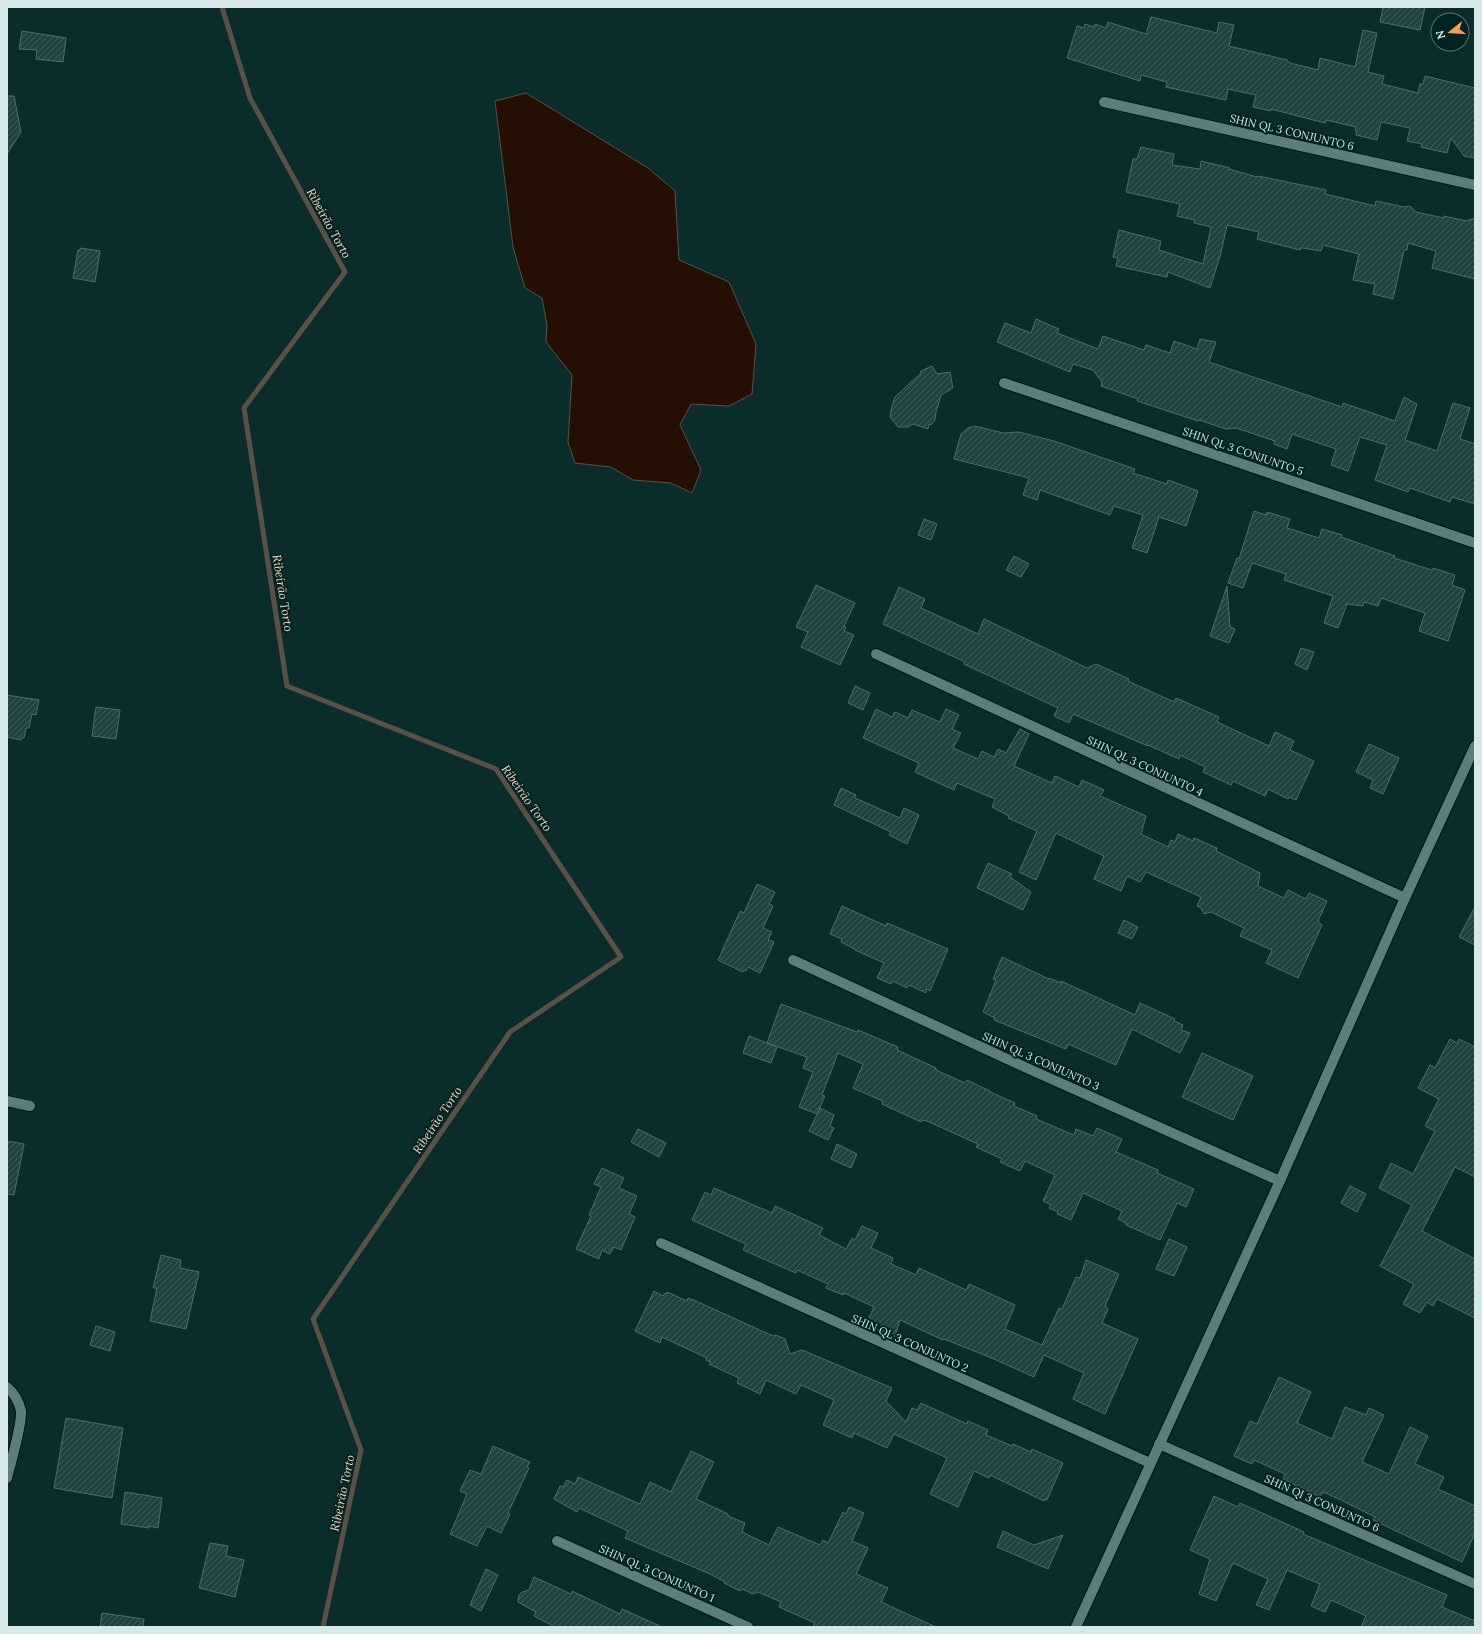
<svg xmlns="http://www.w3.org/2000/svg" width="1482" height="1634" viewBox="0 0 1482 1634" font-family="Lora,serif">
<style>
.water{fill:#240f02;stroke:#595047}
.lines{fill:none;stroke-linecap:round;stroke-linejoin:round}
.stream{stroke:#595047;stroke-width:5}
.building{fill:url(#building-hatch);stroke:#4c6f6c}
.minor-casing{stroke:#001413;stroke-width:12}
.tertiary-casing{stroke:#001413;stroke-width:12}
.minor{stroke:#5b7e7b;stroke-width:10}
.tertiary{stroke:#5b7e7b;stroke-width:10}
.labels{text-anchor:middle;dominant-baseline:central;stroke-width:4;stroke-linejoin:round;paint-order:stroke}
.street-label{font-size:11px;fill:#d6e8e7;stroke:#012322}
.water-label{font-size:12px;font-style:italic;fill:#fdd6bc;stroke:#012322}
</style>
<defs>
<pattern id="building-hatch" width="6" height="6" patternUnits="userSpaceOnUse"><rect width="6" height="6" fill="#204240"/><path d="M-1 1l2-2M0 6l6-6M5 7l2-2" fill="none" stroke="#405d5c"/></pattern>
</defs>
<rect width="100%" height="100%" fill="#0a2d2b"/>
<polygon class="water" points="526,93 648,168 675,191 679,260 729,282 756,344 752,394 729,406 691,404 680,425 701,470 692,493 671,483 633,480 611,467 575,463 568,442 572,375 546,342 547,325 542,298 525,288 513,247 495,101"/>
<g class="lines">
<polyline class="stream" points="222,7 250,98 345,272 244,408 287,686 496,769 621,957 510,1032 313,1319 361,1450 323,1627"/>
</g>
<g class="building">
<polygon points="1383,7 1425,7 1420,30 1380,22"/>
<polygon points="1151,17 1217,33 1219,22 1234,25 1229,46 1287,60 1290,63 1318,70 1320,58 1355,67 1363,30 1377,33 1368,72 1384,76 1382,84 1418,93 1420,84 1423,84 1425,76 1475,88 1475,158 1464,156 1451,138 1447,153 1421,147 1422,144 1407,141 1410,128 1381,122 1377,140 1356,135 1357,131 1355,131 1356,127 1326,120 1325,123 1271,109 1271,111 1253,107 1256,95 1228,89 1226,100 1166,87 1167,82 1141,75 1140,81 1067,58 1077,26 1084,28 1085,24 1094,27 1095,24 1106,28 1108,22 1146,34"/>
<polygon points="22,31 66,38 63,62 36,59 37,50 19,49"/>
<polygon points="7,96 14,96 21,132 7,154"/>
<polygon points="1141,147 1174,154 1172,165 1200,169 1201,161 1230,168 1229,169 1257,177 1258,176 1326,190 1325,194 1375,206 1376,201 1404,207 1410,206 1416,212 1444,218 1444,216 1466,221 1475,218 1475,279 1432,268 1436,251 1408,243 1407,250 1404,250 1393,299 1373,294 1375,284 1353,280 1359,254 1323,245 1321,251 1303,248 1301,248 1300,250 1257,239 1259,232 1227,225 1221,253 1210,288 1168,272 1167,277 1116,266 1118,258 1113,257 1119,230 1161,241 1159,250 1203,264 1211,227 1194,223 1195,220 1177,216 1180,204 1126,192 1133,159 1137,159"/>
<polygon points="81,248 100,251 95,282 73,278 78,250 80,250"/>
<polygon points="1036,319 1059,329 1057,333 1098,349 1103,336 1144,350 1146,345 1170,353 1174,341 1197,349 1200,339 1216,342 1209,362 1342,407 1343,403 1395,421 1404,397 1417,404 1405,440 1437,451 1453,403 1470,408 1460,439 1475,444 1475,504 1452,497 1450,502 1410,488 1408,492 1375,480 1387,445 1360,437 1348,471 1331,465 1336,449 1292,434 1287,449 1274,444 1275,441 1236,428 1226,429 1199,420 1198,421 1137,401 1138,399 1101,386 1102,382 1093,370 1073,364 1070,372 997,342 1005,323 1031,333"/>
<polygon points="932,366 937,374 950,372 953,388 941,395 936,412 935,420 931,425 929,424 928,429 913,424 908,427 898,427 890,417 891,410 895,397 920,374 921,371"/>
<polygon points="975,426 1003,433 1019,432 1054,441 1135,469 1133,473 1167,484 1168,480 1198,491 1186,526 1159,517 1147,553 1132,548 1143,515 1114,506 1110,515 1040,490 1037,500 1023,495 1029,478 954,459 961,434 968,428"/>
<polygon points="1254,511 1266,515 1267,512 1290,519 1287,528 1319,538 1322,529 1342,535 1341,537 1395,556 1394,558 1432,570 1433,568 1455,575 1452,585 1465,590 1448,641 1419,631 1425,613 1381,598 1378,606 1364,602 1363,606 1347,604 1338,628 1324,623 1333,596 1284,580 1286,574 1252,563 1243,588 1228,583 1237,558 1239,559"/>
<polygon points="924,519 937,524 931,540 918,535"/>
<polygon points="1014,556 1029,564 1021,577 1006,570"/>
<polygon points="816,585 855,603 844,626 846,627 844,631 854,635 840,665 801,647 808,632 796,627"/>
<polygon points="1227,586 1230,627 1235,629 1229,643 1210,636"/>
<polygon points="899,587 925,599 921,608 978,634 984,619 1087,668 1096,664 1129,679 1128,681 1174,702 1176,698 1219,717 1217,722 1269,746 1275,732 1294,741 1290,750 1314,761 1296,800 1289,797 1288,799 1268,789 1265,796 1233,781 1231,785 1203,772 1205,767 1180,755 1179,759 1148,745 1148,746 1073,714 1069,723 1054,716 1058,708 964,664 965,662 883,624"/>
<polygon points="1301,648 1314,652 1307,670 1295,664"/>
<polygon points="855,686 870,693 863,710 848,703"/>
<polygon points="7,695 39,700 36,715 32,714 29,728 26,728 24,738 21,738 21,740 7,737"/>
<polygon points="96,707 120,710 116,739 92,736"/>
<polygon points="876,709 892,717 895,712 908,718 912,710 940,722 946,709 959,715 952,729 961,733 953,748 978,759 982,751 994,757 998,749 1006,753 1020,729 1029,734 1014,766 1052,783 1055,776 1079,787 1082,780 1104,790 1100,796 1146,816 1141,834 1168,847 1171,840 1175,842 1178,834 1193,841 1194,838 1217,848 1216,851 1260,873 1258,886 1284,898 1288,890 1306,899 1309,893 1327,901 1318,921 1322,925 1298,978 1266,963 1272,950 1240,936 1244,928 1211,912 1204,914 1201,908 1197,906 1201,897 1146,872 1140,882 1127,876 1121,891 1094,879 1104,856 1056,833 1036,880 1019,872 1037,831 1008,818 1009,816 992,807 995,799 957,783 954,790 915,772 919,763 863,738"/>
<polygon points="1369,744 1399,758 1383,794 1370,788 1373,780 1356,772"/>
<polygon points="841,788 856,795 855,798 900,818 904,808 919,815 907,844 889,835 891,832 834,805"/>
<polygon points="988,863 1012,874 1010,877 1031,892 1023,910 977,888"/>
<polygon points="757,884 775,892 769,904 773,906 763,928 772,932 768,940 774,942 760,973 748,967 746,971 744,970 743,972 718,960 740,911 744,913"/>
<polygon points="842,906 886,926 887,923 948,949 930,991 927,989 926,993 909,985 907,988 893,981 891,984 877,978 884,963 855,950 855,949 841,942 842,939 830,934"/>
<polygon points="1475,907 1475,945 1459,937"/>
<polygon points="1124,920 1138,927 1132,939 1118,933"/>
<polygon points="1002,957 1049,979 1049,978 1061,983 1061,981 1135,1015 1140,1003 1175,1019 1174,1021 1183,1025 1181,1030 1190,1033 1180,1053 1132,1029 1116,1065 1068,1044 1066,1049 994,1020 995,1018 983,1012 996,980 993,979"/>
<polygon points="781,1004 857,1032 858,1030 898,1047 897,1050 936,1068 936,1070 965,1083 967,1080 990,1091 990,1092 1015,1103 1014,1106 1037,1116 1036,1119 1074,1135 1076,1129 1093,1136 1097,1128 1122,1139 1116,1152 1158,1170 1157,1173 1194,1189 1186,1207 1177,1203 1160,1240 1126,1225 1126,1223 1118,1219 1122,1211 1083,1193 1071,1220 1057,1214 1058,1212 1049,1208 1051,1205 1043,1201 1055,1175 1025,1161 1020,1171 1000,1162 1002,1159 976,1147 978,1144 927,1121 922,1120 921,1122 882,1104 883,1101 853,1088 863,1064 838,1053 822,1095 825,1096 817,1114 799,1107 813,1072 803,1068 807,1057 767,1043"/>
<polygon points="749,1036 777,1047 771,1063 743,1053"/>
<polygon points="1450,1039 1457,1043 1459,1039 1475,1047 1475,1177 1455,1167 1422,1231 1475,1259 1475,1318 1437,1299 1433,1306 1427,1302 1420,1313 1403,1304 1414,1284 1380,1266 1412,1205 1379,1188 1391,1163 1413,1174 1435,1131 1425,1126 1439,1099 1418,1088 1430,1065 1435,1068"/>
<polygon points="1202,1053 1253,1076 1233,1120 1182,1097"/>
<polygon points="820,1108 834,1115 830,1126 834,1128 828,1140 809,1131"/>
<polygon points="638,1129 666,1143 659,1157 631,1142"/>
<polygon points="7,1141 24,1144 14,1195 7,1194"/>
<polygon points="837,1144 857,1154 851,1168 831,1159"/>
<polygon points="602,1168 624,1178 619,1188 637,1196 629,1214 635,1217 621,1250 614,1247 610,1254 602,1250 599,1259 576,1249 591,1216 589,1215 601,1187 594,1184"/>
<polygon points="1350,1186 1366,1194 1357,1212 1341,1203"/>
<polygon points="714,1188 772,1213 775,1206 823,1228 819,1235 846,1249 852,1238 855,1240 862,1226 878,1233 871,1248 893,1258 891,1264 916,1275 919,1268 966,1290 969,1284 1015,1305 1005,1329 1042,1345 1059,1308 1062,1309 1076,1277 1080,1278 1086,1260 1119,1274 1105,1306 1108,1309 1102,1323 1138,1339 1105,1414 1073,1399 1084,1373 1044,1355 1034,1377 987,1356 944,1339 943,1340 900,1320 894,1339 866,1324 874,1307 844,1293 843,1295 826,1288 828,1284 797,1270 796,1273 743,1250 746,1244 692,1220 705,1192 711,1195"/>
<polygon points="1169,1239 1187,1247 1174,1276 1156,1269"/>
<polygon points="161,1255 181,1260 180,1268 199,1272 186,1329 150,1321 157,1288 153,1288"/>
<polygon points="654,1291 663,1296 665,1293 666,1294 667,1292 687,1301 688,1298 698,1302 773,1336 776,1335 785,1339 790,1354 802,1350 892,1388 886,1401 906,1422 912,1408 917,1410 921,1403 967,1424 968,1421 988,1430 986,1435 1012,1446 1013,1444 1031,1452 1032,1449 1063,1463 1047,1500 1045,1499 1044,1501 990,1475 989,1478 974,1471 958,1507 930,1494 947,1458 894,1434 887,1448 854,1433 852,1438 823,1425 834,1400 801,1385 796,1394 766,1380 760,1394 737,1383 739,1378 709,1364 711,1362 706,1360 707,1358 662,1337 660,1343 635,1331"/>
<polygon points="96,1326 115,1332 110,1351 90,1345"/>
<polygon points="1279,1377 1311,1392 1297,1423 1332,1439 1345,1407 1366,1415 1369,1408 1384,1415 1362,1462 1389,1474 1410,1427 1428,1436 1415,1464 1444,1477 1438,1489 1475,1506 1475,1533 1462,1562 1373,1520 1375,1517 1341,1500 1323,1492 1320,1497 1283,1479 1285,1474 1254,1460 1252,1464 1234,1456 1250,1421 1257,1424"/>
<polygon points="66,1418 123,1428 112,1498 54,1488"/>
<polygon points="493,1446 530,1462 527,1467 529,1468 508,1513 510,1514 501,1533 487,1526 477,1546 450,1534 467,1494 460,1491 470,1470 481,1474"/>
<polygon points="691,1451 714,1462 696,1499 728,1514 728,1516 745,1523 742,1532 769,1545 778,1527 820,1545 823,1540 828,1543 843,1512 846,1514 849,1507 864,1513 852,1541 868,1548 856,1574 888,1588 881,1602 936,1627 813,1627 815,1623 779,1607 781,1602 758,1592 753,1594 742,1589 740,1591 724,1583 725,1582 710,1574 625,1538 628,1531 579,1508 577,1512 554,1499 560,1486 563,1487 567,1480 575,1484 578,1477 640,1504 650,1482 671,1492"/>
<polygon points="125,1492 162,1498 158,1528 149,1526 149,1528 121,1524"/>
<polygon points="1214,1496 1238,1507 1240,1503 1304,1532 1303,1534 1447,1595 1442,1607 1475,1621 1475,1627 1361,1627 1366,1616 1331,1600 1325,1612 1311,1606 1320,1584 1287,1570 1269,1610 1256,1605 1268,1579 1233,1563 1216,1601 1199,1594 1210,1559 1190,1550"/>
<polygon points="1003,1531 1034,1545 1063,1535 1048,1569 997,1547"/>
<polygon points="210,1543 228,1546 226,1556 244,1560 235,1597 199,1588"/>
<polygon points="486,1569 498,1575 481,1611 470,1605"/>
<polygon points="534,1577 571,1594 572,1591 620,1614 622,1609 662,1627 555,1627 534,1616 536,1612 518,1602 519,1595 522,1592 529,1590"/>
<polygon points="102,1613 144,1619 143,1627 100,1627"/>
</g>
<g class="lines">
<defs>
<g id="minor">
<polyline points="1104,102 1475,185"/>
<polyline points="1004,383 1475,543"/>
<polyline points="876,654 1405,898"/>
<polyline points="793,960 1029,1069 1280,1181"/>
<polyline points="7,1101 30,1106"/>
<polyline points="661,1243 1150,1463"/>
<path d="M7,1387C14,1393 19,1402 21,1411C22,1426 11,1461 7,1478"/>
<polyline points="1159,1444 1475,1584"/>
<polyline points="557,1541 748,1627"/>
</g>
<polyline id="tertiary" points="1076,1627 1280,1181 1405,898 1475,746"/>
</defs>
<use href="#minor" class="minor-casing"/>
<use href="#tertiary" class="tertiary-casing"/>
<use href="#minor" class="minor"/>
<use href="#tertiary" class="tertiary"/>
</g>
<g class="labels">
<g class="street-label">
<text transform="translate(1292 132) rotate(13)">SHIN QL 3 CONJUNTO 6</text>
<text transform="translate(1243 451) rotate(19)">SHIN QL 3 CONJUNTO 5</text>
<text transform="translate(1145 766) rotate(25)">SHIN QL 3 CONJUNTO 4</text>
<text transform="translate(1041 1061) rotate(24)">SHIN QL 3 CONJUNTO 3</text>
<text transform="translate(910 1343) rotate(24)">SHIN QL 3 CONJUNTO 2</text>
<text transform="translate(1322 1503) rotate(24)">SHIN QI 3 CONJUNTO 6</text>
<text transform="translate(657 1573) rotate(24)">SHIN QL 3 CONJUNTO 1</text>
</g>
<g class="water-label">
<text transform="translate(329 223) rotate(61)">Ribeirão Torto</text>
<text transform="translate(283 593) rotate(81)">Ribeirão Torto</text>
<text transform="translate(527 798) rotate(55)">Ribeirão Torto</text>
<text transform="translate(437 1120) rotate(-56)">Ribeirão Torto</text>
<text transform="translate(342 1493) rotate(-78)">Ribeirão Torto</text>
</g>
</g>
<rect width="1482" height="1634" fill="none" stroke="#d6e8e7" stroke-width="16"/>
<g transform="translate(1450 32) rotate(253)"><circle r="19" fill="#012322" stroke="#567271"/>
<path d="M0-3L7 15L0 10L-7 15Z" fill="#fd9c56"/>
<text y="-6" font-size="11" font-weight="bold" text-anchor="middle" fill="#d6e8e7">N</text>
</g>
</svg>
